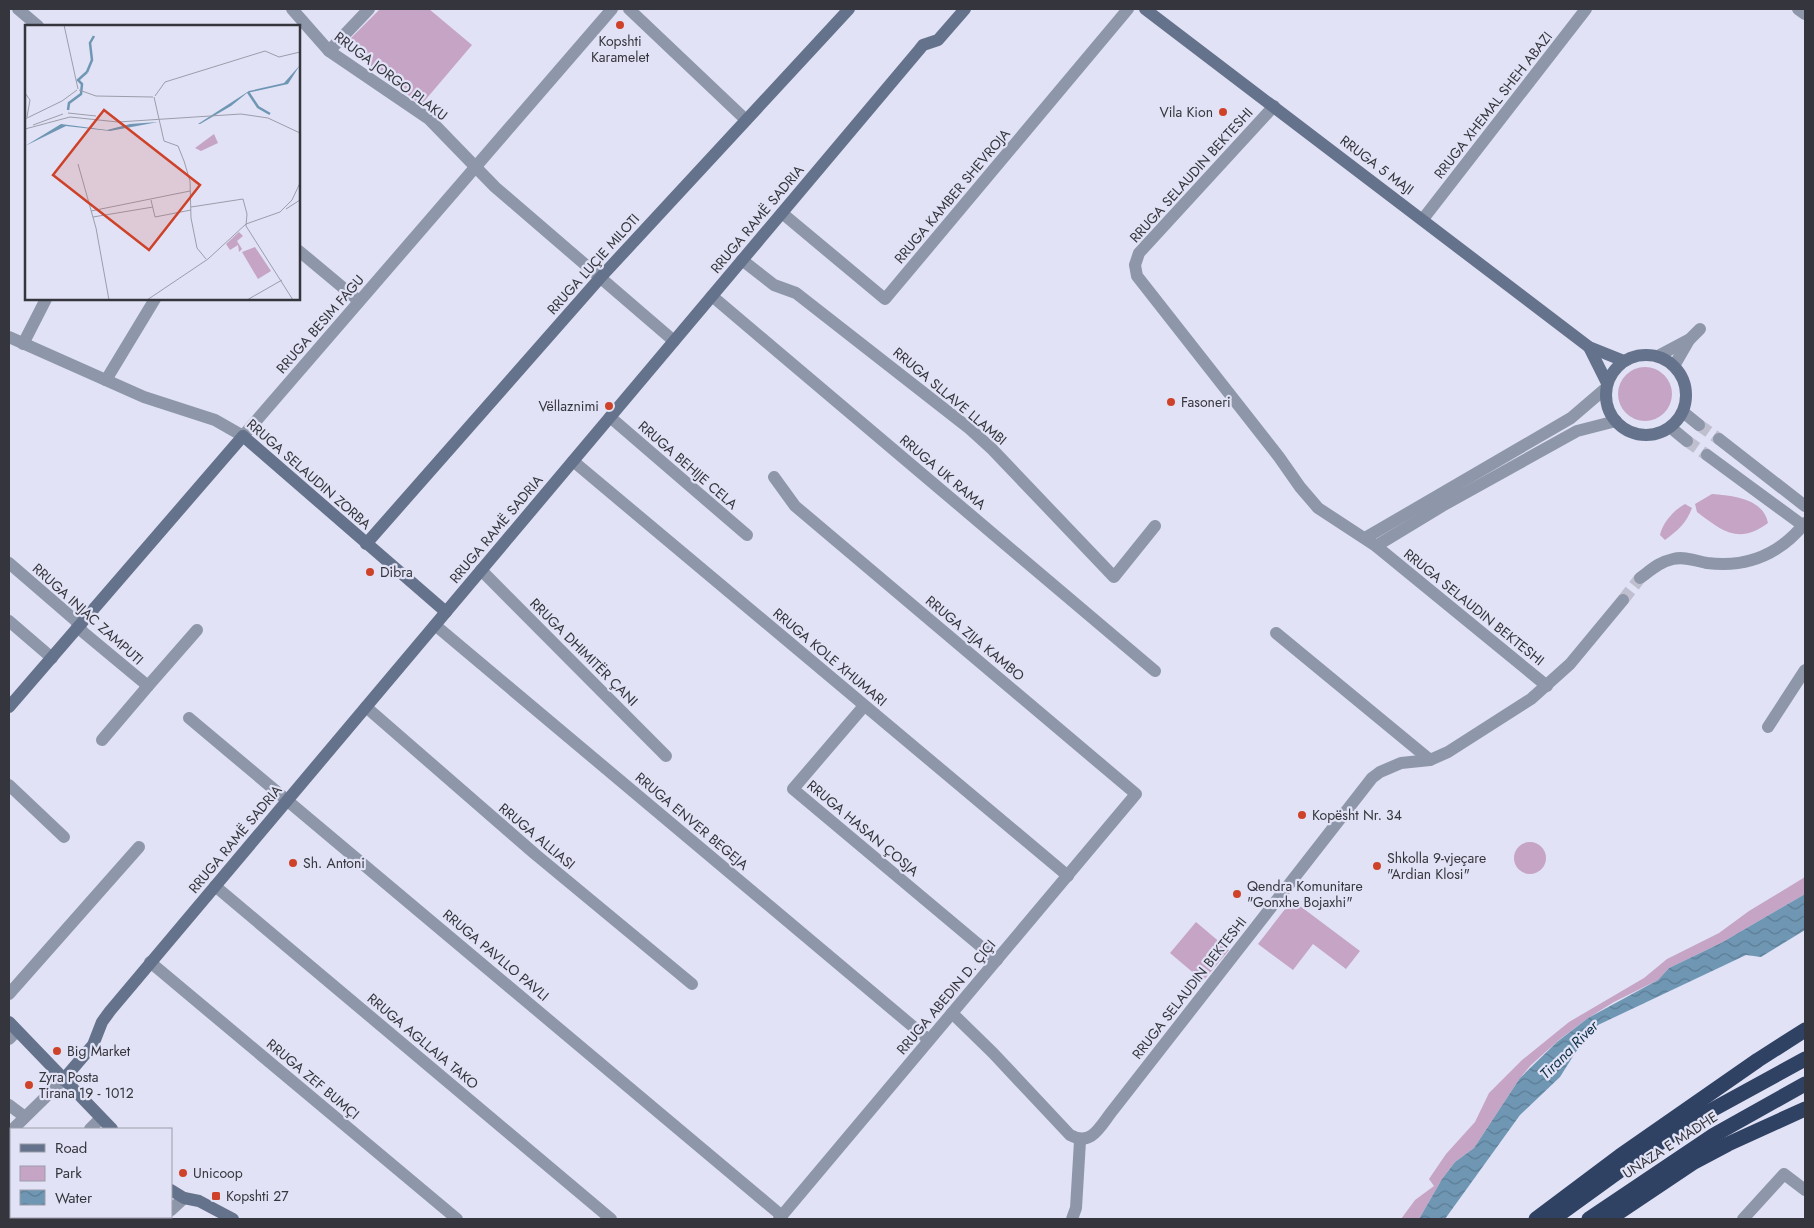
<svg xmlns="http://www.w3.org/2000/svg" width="1814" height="1228" viewBox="0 0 1814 1228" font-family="Jost,sans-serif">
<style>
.green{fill:#c6a4c5}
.water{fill:url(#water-waves)}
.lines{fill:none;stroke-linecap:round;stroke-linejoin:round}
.street-tunnel{stroke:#bfbfd0;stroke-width:12;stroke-dasharray:12 6;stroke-linecap:butt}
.street{stroke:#8e97a9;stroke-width:12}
.secondary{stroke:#65728b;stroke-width:12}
.highway{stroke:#304263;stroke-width:15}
.poi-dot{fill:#ce422a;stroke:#e1e2f5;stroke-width:2}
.labels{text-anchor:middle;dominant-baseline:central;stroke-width:4.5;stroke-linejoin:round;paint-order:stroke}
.poi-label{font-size:14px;fill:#35353d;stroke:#e1e2f5;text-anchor:start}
.street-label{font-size:14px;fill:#35353d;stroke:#e1e2f5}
.water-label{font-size:15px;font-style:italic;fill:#0b2d43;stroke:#e1e2f5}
.inset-river{fill:none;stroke:#6f97b4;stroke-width:2.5}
.inset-road{fill:none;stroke:#9c9dab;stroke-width:1}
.view{fill:#ce422a;fill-opacity:0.15;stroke:#ce422a;stroke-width:2.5}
.inset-edge{fill:none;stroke:#35353d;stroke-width:2.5}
</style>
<defs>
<pattern id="water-waves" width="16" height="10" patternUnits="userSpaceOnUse" patternTransform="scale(1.25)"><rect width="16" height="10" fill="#6f97b4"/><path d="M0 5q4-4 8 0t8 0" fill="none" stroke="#5c7c94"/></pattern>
</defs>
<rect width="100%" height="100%" fill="#e1e2f5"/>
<g class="green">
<polygon points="380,9 429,9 472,45 421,105 344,45"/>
<circle cx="1645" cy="394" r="27"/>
<path d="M1712,494C1733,496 1763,498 1768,523C1739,545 1722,531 1697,512L1695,504Z"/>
<path d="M1685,504L1692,508C1686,524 1678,530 1665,540L1660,535C1663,522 1674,510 1685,504Z"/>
<circle cx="1530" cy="858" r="16"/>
<polygon points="1805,877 1805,894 1721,943 1669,968 1658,980 1614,1002 1588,1018 1559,1040 1531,1065 1520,1078 1474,1148 1455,1162 1442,1179 1419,1219 1401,1219 1415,1200 1434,1186 1429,1179 1446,1154 1475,1122 1489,1093 1522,1060 1569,1022 1644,978 1667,959 1719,933 1749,911"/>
<polygon points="1292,900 1360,951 1346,969 1313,944 1293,970 1258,944"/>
<polygon points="1196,922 1229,950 1203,981 1170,953"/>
</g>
<polygon class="water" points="1805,894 1805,930 1761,957 1746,955 1598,1025 1575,1053 1560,1077 1520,1115 1445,1219 1419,1219 1442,1179 1455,1162 1474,1148 1520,1078 1557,1042 1588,1018 1658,980 1669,968 1721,943"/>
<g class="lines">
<g class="street-tunnel">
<polyline points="1699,425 1719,439"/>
<polyline points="1687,441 1707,455"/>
<polyline points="1623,600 1640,578"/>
</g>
<g class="street">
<polyline points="18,9 38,26"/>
<polyline points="292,9 329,51 429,119 495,187 674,341"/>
<polyline points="629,9 746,120"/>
<polyline points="1798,9 1805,14"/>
<polyline points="329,51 369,9"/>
<polyline points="1274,106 1139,253 1135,265 1137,276 1279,457 1300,487 1318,508 1376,546 1547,686"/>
<polyline points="782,213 885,299 1128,9"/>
<polyline points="1423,219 1586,9"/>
<polyline points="299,251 359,301"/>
<polyline points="742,260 774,285 796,293 970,429 992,449 1114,577 1155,526"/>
<polyline points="712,296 1155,671"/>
<polyline points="9,337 144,397 215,420 243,436 612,9"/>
<polyline points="23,344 46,299"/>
<polyline points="1658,356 1690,339 1700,329"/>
<polyline points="1674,366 1689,340"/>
<polyline points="106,380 155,299"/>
<polyline points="1683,412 1699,425"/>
<polyline points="610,417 747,535"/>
<polyline points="1670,427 1687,441"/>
<polyline points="1719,439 1805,506"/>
<polyline points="1707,455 1805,527"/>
<polyline points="573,461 1068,876"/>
<polyline points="774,477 795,506 1136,794 779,1219"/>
<polyline points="1365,538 1571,418 1606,388"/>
<polyline points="1376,546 1442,506 1577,431 1616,421"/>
<polyline points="9,563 75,620 83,632 148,686 102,740"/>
<polyline points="481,570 666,756"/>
<path d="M1640,578C1651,570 1659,562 1673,559C1685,556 1696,561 1707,563C1747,568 1780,554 1805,523"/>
<polyline points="9,621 52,658"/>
<polyline points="435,625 929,1040"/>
<polyline points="1276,633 1430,760"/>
<polyline points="148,686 197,630"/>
<polyline points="864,706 793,789 997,960"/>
<polyline points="366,707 535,854 692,984"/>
<polyline points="189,718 782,1216"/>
<polyline points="1768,727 1805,670"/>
<polyline points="9,785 64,837"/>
<polyline points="215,886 611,1219"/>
<polyline points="150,962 457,1219"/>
<polyline points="9,994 139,847"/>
<path d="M952,1013L993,1053L1070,1135C1092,1147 1100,1126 1113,1110L1372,778L1380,772L1401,763L1430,760L1448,752L1531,699L1570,664L1623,600"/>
<polyline points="9,1039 17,1031"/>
<polyline points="9,1105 25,1117"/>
<polyline points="13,1129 63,1080"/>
<polyline points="90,1129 101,1118"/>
<polyline points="9,1196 11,1199"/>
<polyline points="171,1210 184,1198"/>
<polyline points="30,1217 32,1219"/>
<polyline points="81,1219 84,1217"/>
<polyline points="162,1219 164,1217"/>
<polyline points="1072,1219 1076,1208 1080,1141"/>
<polyline points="1743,1219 1784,1174 1805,1190"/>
</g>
<g class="secondary">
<polyline points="1145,9 1589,347 1624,361"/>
<polyline points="1589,347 1607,383"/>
<circle cx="1646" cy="395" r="40"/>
<polyline points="366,544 600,278 849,9"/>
<polyline points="9,707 243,436 446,612"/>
<polyline points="9,1022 112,1129"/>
<polyline points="63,1080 93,1045 102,1022 110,1011 919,50 923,45 938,40 965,9"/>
<polyline points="171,1190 184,1198 199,1201 233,1219"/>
</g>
<g class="highway">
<polyline points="1536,1219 1620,1156 1758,1060 1805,1030"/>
<polyline points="1553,1219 1647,1151 1710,1111 1805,1059"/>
<polyline points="1589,1219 1714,1135 1805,1084"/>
<polyline points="1609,1219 1694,1162 1728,1144 1805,1109"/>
</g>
</g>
<g class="poi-dot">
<circle cx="620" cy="25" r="5"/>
<circle cx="1223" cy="112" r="5"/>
<circle cx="1171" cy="402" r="5"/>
<circle cx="609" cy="406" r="5"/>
<circle cx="370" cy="572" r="5"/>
<circle cx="1302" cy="815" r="5"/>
<circle cx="293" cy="863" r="5"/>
<circle cx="1377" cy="866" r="5"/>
<circle cx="1237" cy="894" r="5"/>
<circle cx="57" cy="1051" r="5"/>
<circle cx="29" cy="1085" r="5"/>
<circle cx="183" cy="1173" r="5"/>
<rect x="211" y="1191" width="10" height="10" rx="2.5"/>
</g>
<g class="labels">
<g class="poi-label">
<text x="620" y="41" text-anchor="middle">Kopshti<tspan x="620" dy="16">Karamelet</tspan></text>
<text x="1213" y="112" text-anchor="end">Vila Kion</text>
<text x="1181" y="402">Fasoneri</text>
<text x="599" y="406" text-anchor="end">Vëllaznimi</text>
<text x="380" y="572">Dibra</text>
<text x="1312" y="815">Kopësht Nr. 34</text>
<text x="1387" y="858">Shkolla 9-vjeçare<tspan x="1387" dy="16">"Ardian Klosi"</tspan></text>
<text x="303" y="863">Sh. Antoni</text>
<text x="1247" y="886">Qendra Komunitare<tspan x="1247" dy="16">"Gonxhe Bojaxhi"</tspan></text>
<text x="67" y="1051">Big Market</text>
<text x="39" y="1077">Zyra Posta<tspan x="39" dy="16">Tirana 19 - 1012</tspan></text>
<text x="193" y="1173">Unicoop</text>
<text x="226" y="1196">Kopshti 27</text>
</g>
<g class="street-label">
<text transform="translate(391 76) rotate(37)">RRUGA JORGO PLAKU</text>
<text transform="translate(1493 105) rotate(-52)">RRUGA XHEMAL SHEH ABAZI</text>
<text transform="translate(1377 165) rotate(37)">RRUGA 5 MAJI</text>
<text transform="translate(1191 175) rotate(-48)">RRUGA SELAUDIN BEKTESHI</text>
<text transform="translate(952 196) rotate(-50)">RRUGA KAMBER SHEVROJA</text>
<text transform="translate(757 219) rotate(-50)">RRUGA RAMË SADRIA</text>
<text transform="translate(593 264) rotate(-48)">RRUGA LUÇIE MILOTI</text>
<text transform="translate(320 324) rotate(-49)">RRUGA BESIM FAGU</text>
<text transform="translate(950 396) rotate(40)">RRUGA SLLAVE LLAMBI</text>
<text transform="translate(688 465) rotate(41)">RRUGA BEHIJE CELA</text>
<text transform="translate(943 472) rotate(40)">RRUGA UK RAMA</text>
<text transform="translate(309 474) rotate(41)">RRUGA SELAUDIN ZORBA</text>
<text transform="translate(496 529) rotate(-50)">RRUGA RAMË SADRIA</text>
<text transform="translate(1474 607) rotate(39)">RRUGA SELAUDIN BEKTESHI</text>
<text transform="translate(88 614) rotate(42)">RRUGA INJAC ZAMPUTI</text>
<text transform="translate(975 638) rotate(40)">RRUGA ZIJA KAMBO</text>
<text transform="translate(584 652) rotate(45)">RRUGA DHIMITËR ÇANI</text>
<text transform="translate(830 657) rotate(40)">RRUGA KOLE XHUMARI</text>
<text transform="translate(692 821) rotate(40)">RRUGA ENVER BEGEJA</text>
<text transform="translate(863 828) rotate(40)">RRUGA HASAN ÇOSJA</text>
<text transform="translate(537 836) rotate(40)">RRUGA ALLIASI</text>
<text transform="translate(235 839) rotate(-50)">RRUGA RAMË SADRIA</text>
<text transform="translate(496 955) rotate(40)">RRUGA PAVLLO PAVLI</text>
<text transform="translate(1189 988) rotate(-52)">RRUGA SELAUDIN BEKTESHI</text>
<text transform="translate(946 997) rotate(-50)">RRUGA ABEDIN D. ÇIÇI</text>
<text transform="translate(423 1041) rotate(40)">RRUGA AGLLAIA TAKO</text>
<text transform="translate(313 1079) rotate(40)">RRUGA ZEF BUMÇI</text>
<text transform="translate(1670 1145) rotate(-33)">UNAZA E MADHE</text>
</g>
<g class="water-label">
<text transform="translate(1569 1050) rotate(-45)">Tirana River</text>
</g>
</g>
<g transform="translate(25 25)">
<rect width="275" height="275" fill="#e1e2f5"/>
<path d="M189,109L193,118L176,126L170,123ZM214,207L218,211L212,216L217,224L214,227L213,220L205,225L201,219ZM230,222L246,246L233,254L217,227Z" fill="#c6a4c5"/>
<path d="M275,40L263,59L222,68L206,81L175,99H135H173L224,66L259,58ZM133,97L85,106L41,101L0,121L36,99L82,105L105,99Z" fill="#6f97b4"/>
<path class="inset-river" d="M62,47L67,35L65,18L69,11M223,67L233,82L245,89M43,85L44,78L56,69L57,59L53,55L62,47"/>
<path class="inset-road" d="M39,0L53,64M54,65L71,71L128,72M0,68L5,75L2,92M130,71L140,57L240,26L254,32L275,27M129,72L139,116L153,121L159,136L165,156L166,193L172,223L181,234M43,88L71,91M0,94L37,76L52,65M8,100L38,89M0,104L45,92L93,97L216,89L243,93L275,108M53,139L71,203L84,275M126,175L130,192L166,185M166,182L218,174L222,189L221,201L268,275M261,184L275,175M66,186L165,166M68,192L128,182M122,275L183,234L221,199L255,187L267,175L275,158M222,275L257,255"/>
<path class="view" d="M79,85L175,160L124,225L28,150Z"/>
<rect width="275" height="275" class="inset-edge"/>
</g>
<rect width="1814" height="1228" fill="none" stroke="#35353d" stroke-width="20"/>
<rect x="10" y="1128" width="162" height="90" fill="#e1e2f5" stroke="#9c9dab"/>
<rect x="20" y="1144" width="25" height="8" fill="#65728b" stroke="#9c9dab"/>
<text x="55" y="1153" font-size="15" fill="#35353d">Road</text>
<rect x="20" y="1166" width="25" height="15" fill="#c6a4c5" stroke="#9c9dab"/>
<text x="55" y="1178" font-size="15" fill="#35353d">Park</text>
<rect x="20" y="1190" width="25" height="15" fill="url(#water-waves)" stroke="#9c9dab"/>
<text x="55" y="1203" font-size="15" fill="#35353d">Water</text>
</svg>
